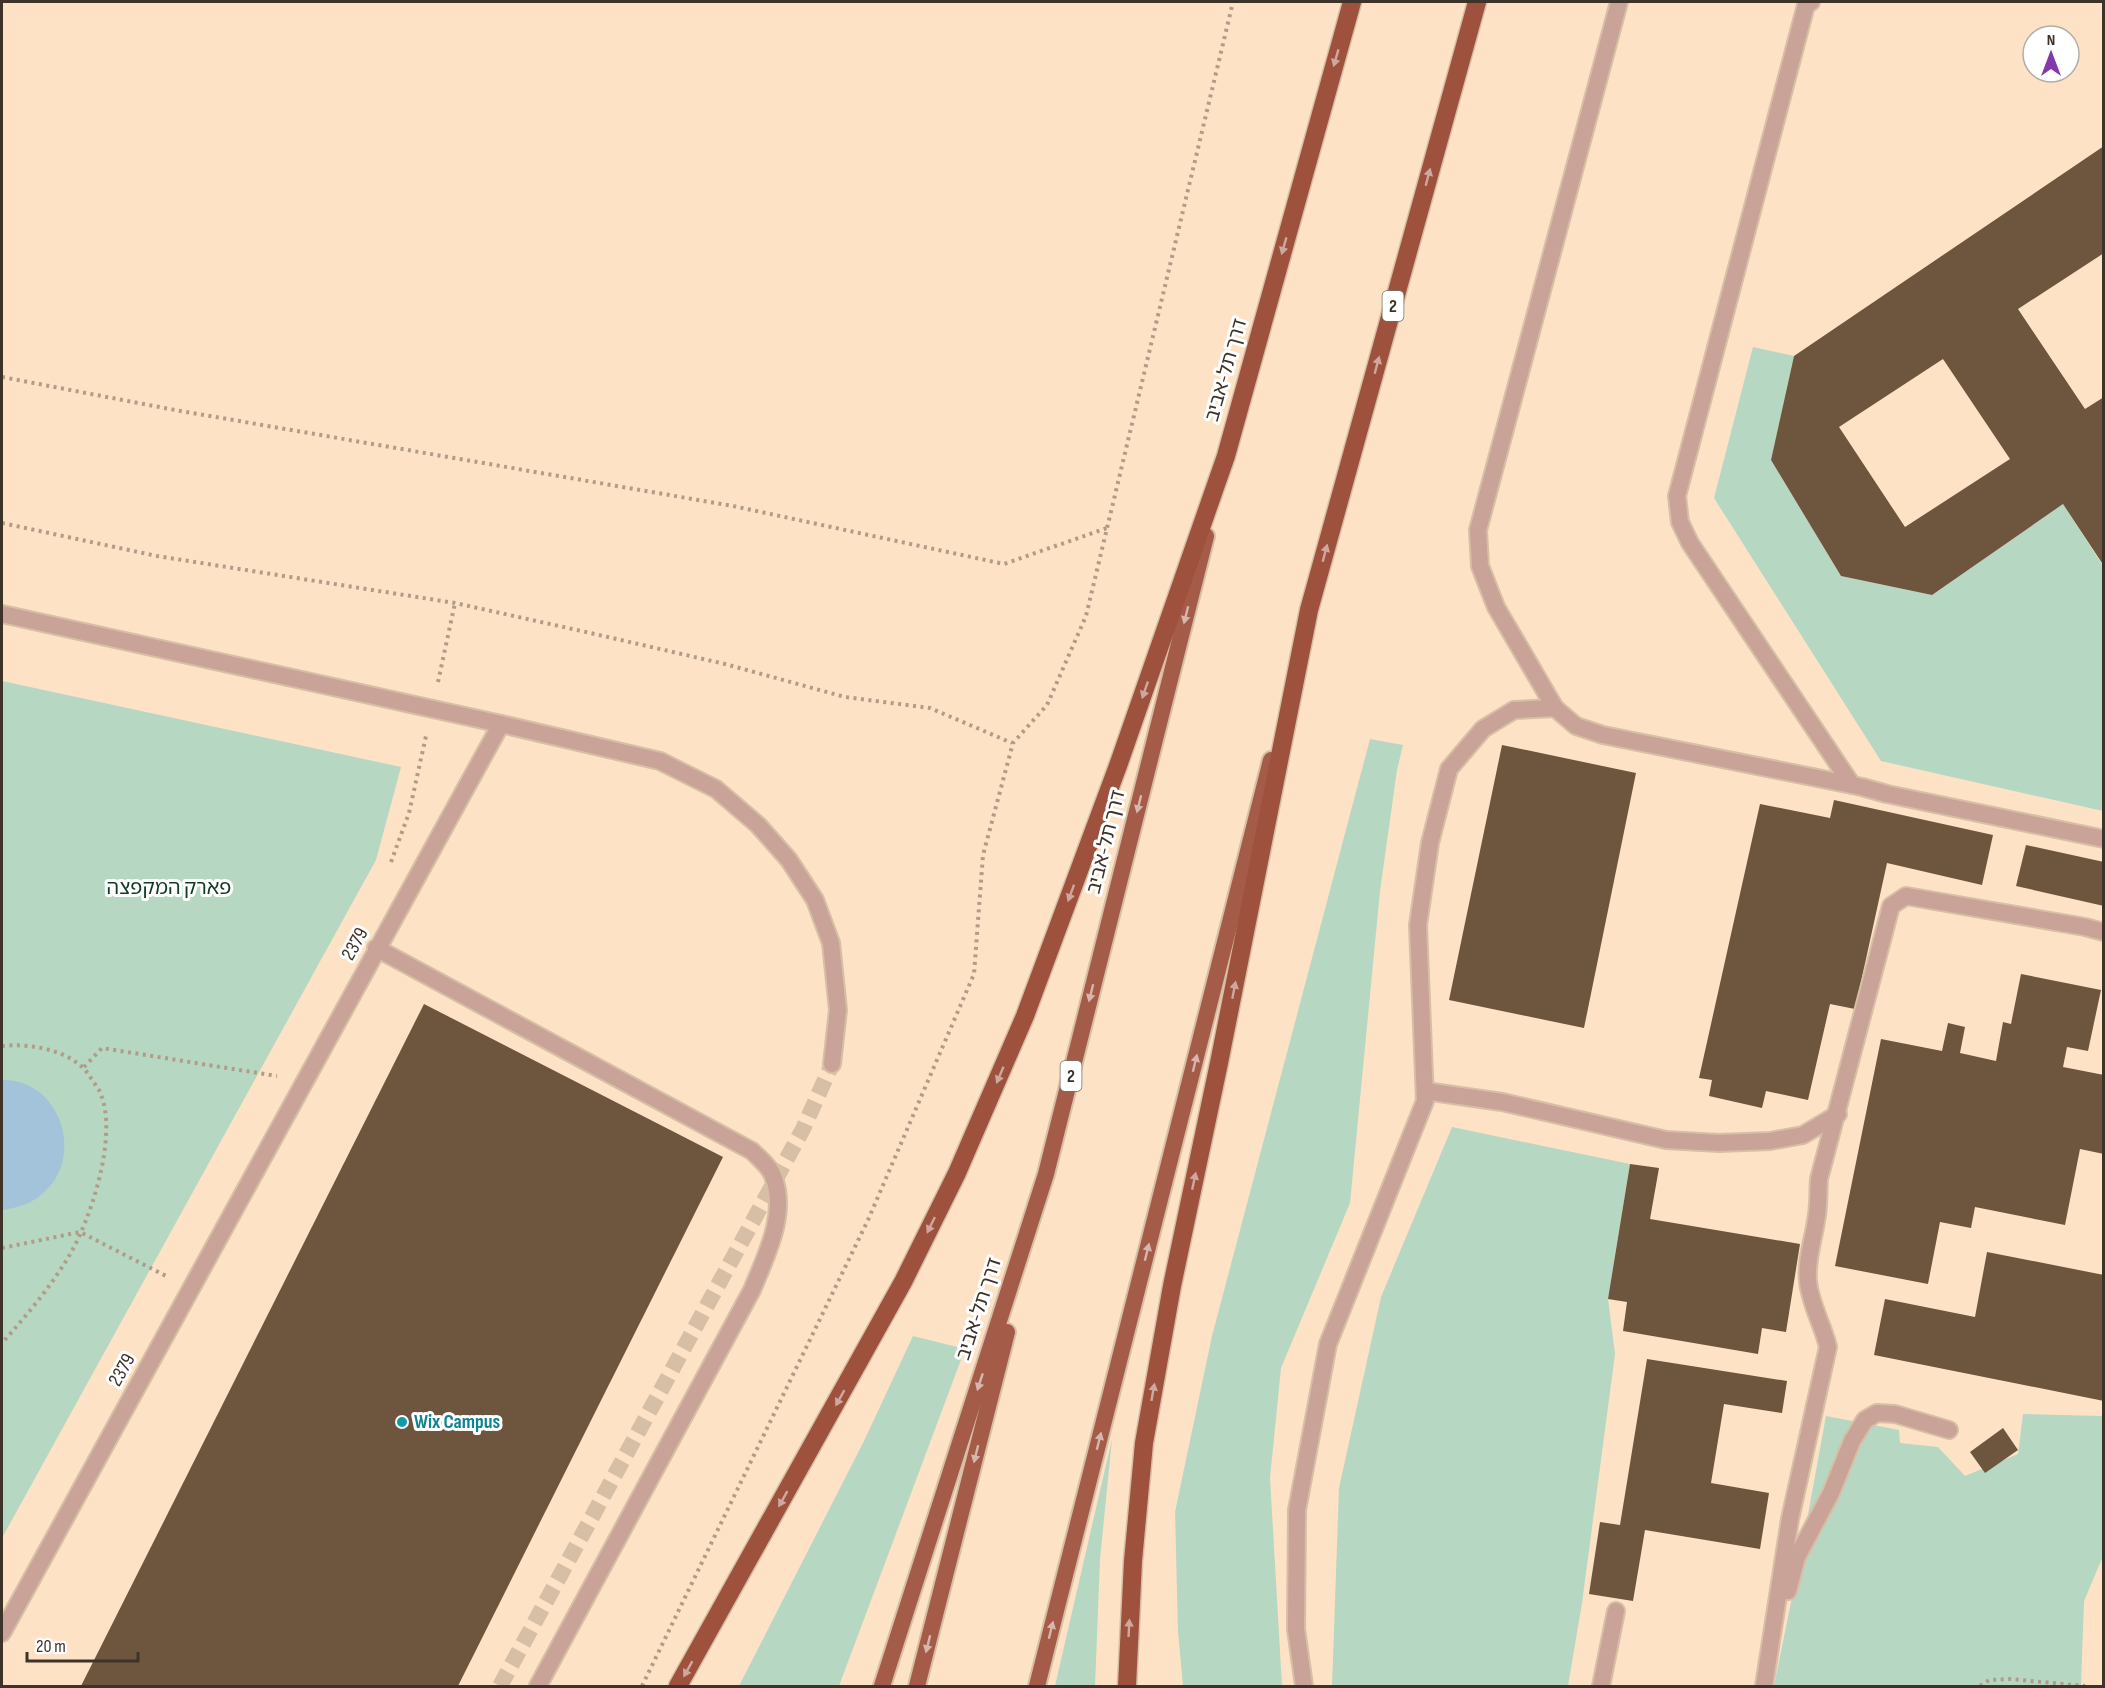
<svg xmlns="http://www.w3.org/2000/svg" width="2105" height="1688" viewBox="0 0 2105 1688" font-family="'Sofia Sans Condensed','Noto Sans Hebrew',sans-serif">
<style>
.green{fill:#b6d7c2}
.water{fill:#a3c3da}
.building{fill:#6d563d;fill-rule:evenodd}
.lines{fill:none;stroke-linecap:round;stroke-linejoin:round}
.minor-tunnel{stroke:#d7bfa6;stroke-width:16;stroke-dasharray:16 8;stroke-linecap:butt}
.service-casing{stroke:#d7bfa6;stroke-width:20}
.minor-casing{stroke:#d7bfa6;stroke-width:20}
.trunk-casing{stroke:#d7bfa6;stroke-width:20}
.motorway-casing{stroke:#d7bfa6;stroke-width:21}
.path{stroke:#b19c87;stroke-width:4;stroke-dasharray:3 4.5;stroke-linecap:butt}
.service{stroke:#c9a298;stroke-width:16}
.minor{stroke:#c9a298;stroke-width:16}
.trunk{stroke:#a45c49;stroke-width:16}
.motorway{stroke:#9e513d;stroke-width:18}
.oneway{fill:#cea89e}
.oneway2{fill:#d6b6ad}
.culture-dot{fill:#0f9aa8;stroke:#fff;stroke-width:2}
.labels{text-anchor:middle;dominant-baseline:central;stroke-width:6;stroke-linejoin:round;paint-order:stroke}
.shield{fill:#fff;stroke:#787068;stroke-width:1.5}
.shield-label{font-size:18px;font-weight:bold;fill:#3e3328}
.street-label{font-size:20px;fill:#3e3328;stroke:#fff}
.park-label{font-size:20px;fill:#0f3a24;stroke:#fff}
.culture-label{font-size:20px;font-weight:bold;fill:#0d838f;stroke:#fff;text-anchor:start}
</style>
<rect width="100%" height="100%" fill="#fde2c6"/>
<g class="green">
<polygon points="1753,347 1794,356 1771,460 1841,576 1932,595 2063,504 2103,566 2103,811 1881,761 1714,498"/>
<polygon points="2,681 401,767 376,860 2,1538"/>
<polygon points="1370,739 1403,745 1397,770 1380,891 1350,1203 1281,1368 1270,1478 1282,1686 1183,1686 1178,1631 1175,1512 1212,1336"/>
<polygon points="1452,1127 1630,1164 1608,1299 1615,1354 1582,1603 1568,1686 1332,1686 1339,1488 1381,1297"/>
<polygon points="913,1336 965,1349 839,1686 739,1686 864,1441"/>
<polygon points="2023,1414 2103,1416 2103,1556 2084,1601 2081,1686 1774,1686 1801,1553 1826,1416 1899,1430 1900,1443 1938,1447 1965,1476 2018,1454"/>
<polygon points="1112,1439 1100,1559 1095,1686 1055,1686"/>
</g>
<path class="water" d="M2,1080C60,1078 87,1158 42,1194C31,1204 18,1207 4,1210L2,1209Z"/>
<g class="building">
<path d="M2104,146V253L2018,309L2085,409L2104,397V566L2063,504L1932,595L1841,576L1771,460L1794,356ZM1943,359L2010,459L1905,527L1839,427Z"/>
<polygon points="1502,745 1636,773 1584,1028 1449,1000"/>
<polygon points="1834,800 1993,835 1982,885 1887,863 1855,1009 1830,1004 1808,1100 1766,1091 1762,1108 1709,1096 1712,1080 1699,1078 1760,804 1830,818"/>
<polygon points="2026,845 2104,862 2104,906 2016,886"/>
<polygon points="2021,974 2101,990 2088,1051 2067,1047 2063,1067 2104,1075 2104,1154 2080,1149 2065,1225 1975,1207 1971,1228 1940,1222 1928,1284 1835,1266 1881,1039 1942,1051 1948,1023 1965,1027 1960,1053 1996,1061 2003,1022 2011,1024"/>
<polygon points="424,1004 723,1157 458,1686 81,1686"/>
<polygon points="1630,1164 1659,1168 1650,1219 1800,1244 1786,1332 1762,1328 1758,1354 1623,1331 1627,1302 1608,1299"/>
<polygon points="1987,1252 2104,1275 2104,1401 1874,1355 1885,1299 1975,1317"/>
<polygon points="1647,1359 1787,1381 1782,1413 1724,1404 1711,1483 1769,1493 1760,1549 1645,1530 1633,1601 1589,1594 1600,1522 1620,1525"/>
<polygon points="2003,1428 2018,1450 1985,1473 1970,1452"/>
</g>
<g class="lines">
<polyline class="minor-tunnel" points="500,1686 803,1129 832,1064"/>
<defs>
<g id="service">
<polyline points="1619,2 1478,530 1480,566 1496,607 1555,708 1576,726 1603,735 1862,787 1887,794 2104,839"/>
<polyline points="1811,2 1806,5 1677,496 1680,522 1690,543 1852,785"/>
<path d="M376,948L752,1151C759,1158 770,1167 773,1176C788,1213 766,1256 752,1290L538,1686"/>
<polyline points="1425,1091 1502,1102 1666,1140 1719,1143 1770,1141 1803,1135 1838,1114"/>
<polyline points="1788,1591 1797,1557 1831,1493 1852,1441 1865,1420 1877,1413 1895,1414 1949,1430"/>
<polyline points="1304,1686 1296,1629 1297,1510 1328,1344 1425,1101 1418,925 1430,843 1449,769 1483,729 1514,710 1555,708"/>
<polyline points="1601,1686 1616,1611"/>
<path d="M1764,1686L1790,1519L1828,1347C1823,1325 1810,1304 1808,1281C1806,1260 1813,1241 1816,1221C1819,1207 1818,1193 1819,1179L1891,906L1906,896L2085,927L2104,932"/>
</g>
<g id="minor">
<polyline points="2,614 501,724 2,1633"/>
<polyline points="501,724 660,761 716,789 758,825 789,860 815,900 831,943 838,1010 832,1064"/>
</g>
<g id="trunk">
<polyline points="882,1686 1046,1174 1206,536"/>
<polyline points="917,1686 1007,1332"/>
<polyline points="1037,1686 1271,760"/>
</g>
<g id="motorway">
<polyline points="678,1686 903,1282 957,1173 1025,1016 1119,763 1226,456 1352,2"/>
<polyline points="1127,1686 1133,1561 1144,1443 1172,1286 1219,1063 1309,610 1477,2"/>
</g>
</defs>
<use href="#service" class="service-casing"/>
<use href="#minor" class="minor-casing"/>
<use href="#trunk" class="trunk-casing"/>
<use href="#motorway" class="motorway-casing"/>
<g class="path">
<polyline points="2,377 175,410 733,506 1004,564 1107,528"/>
<polyline points="2,523 157,556 455,603 586,632 725,664 845,697 930,708 1012,743"/>
<polyline points="438,682 455,603"/>
<polyline points="391,862 409,813 426,736"/>
<path d="M2,1046C30,1043 72,1050 89,1075C92,1080 96,1085 99,1090C120,1132 91,1219 69,1256C50,1288 26,1316 2,1343"/>
<polyline points="84,1067 102,1048 277,1076"/>
<polyline points="2,1248 80,1232 168,1277"/>
<polyline points="642,1686 868,1220 974,974 983,855 1013,743 1047,705 1086,616 1233,2"/>
<polyline points="1980,1686 1989,1680 2010,1679 2085,1686"/>
</g>
<use href="#service" class="service"/>
<use href="#minor" class="minor"/>
<use href="#trunk" class="trunk"/>
<use href="#motorway" class="motorway"/>
</g>
<defs><path id="oneway-solid" d="M-6-.8H1V-3.2L6.5 0L1 3.2V.8H-6Z" transform="scale(1.5)"/></defs>
<g class="oneway">
<use href="#oneway-solid" transform="translate(1336 58) rotate(106)"/>
<use href="#oneway-solid" transform="translate(1428 177) rotate(-75)"/>
<use href="#oneway-solid" transform="translate(1284 246) rotate(106)"/>
<use href="#oneway-solid" transform="translate(1377 365) rotate(-75)"/>
<use href="#oneway-solid" transform="translate(1325 553) rotate(-75)"/>
<use href="#oneway-solid" transform="translate(1145 690) rotate(109)"/>
<use href="#oneway-solid" transform="translate(1071 893) rotate(110)"/>
<use href="#oneway-solid" transform="translate(1234 990) rotate(-79)"/>
<use href="#oneway-solid" transform="translate(1000 1075) rotate(113)"/>
<use href="#oneway-solid" transform="translate(1194 1181) rotate(-78)"/>
<use href="#oneway-solid" transform="translate(931 1225) rotate(116)"/>
<use href="#oneway-solid" transform="translate(1153 1392) rotate(-80)"/>
<use href="#oneway-solid" transform="translate(840 1398) rotate(119)"/>
<use href="#oneway-solid" transform="translate(783 1499) rotate(119)"/>
<use href="#oneway-solid" transform="translate(1129 1628) rotate(-87)"/>
<use href="#oneway-solid" transform="translate(688 1669) rotate(119)"/>
</g>
<g class="oneway2">
<use href="#oneway-solid" transform="translate(1186 615) rotate(104)"/>
<use href="#oneway-solid" transform="translate(1139 804) rotate(104)"/>
<use href="#oneway-solid" transform="translate(1091 993) rotate(104)"/>
<use href="#oneway-solid" transform="translate(1195 1063) rotate(-76)"/>
<use href="#oneway-solid" transform="translate(1147 1252) rotate(-76)"/>
<use href="#oneway-solid" transform="translate(980 1382) rotate(108)"/>
<use href="#oneway-solid" transform="translate(1099 1441) rotate(-76)"/>
<use href="#oneway-solid" transform="translate(976 1454) rotate(104)"/>
<use href="#oneway-solid" transform="translate(1051 1630) rotate(-76)"/>
<use href="#oneway-solid" transform="translate(928 1644) rotate(104)"/>
</g>
<circle class="culture-dot" cx="402" cy="1422" r="6"/>
<g class="labels">
<g class="shield">
<rect x="1382.5" y="291" width="21" height="30" rx="4.5"/>
<rect x="1060.5" y="1061" width="21" height="30" rx="4.5"/>
</g>
<g class="shield-label">
<text x="1393" y="306">2</text>
<text x="1071" y="1076">2</text>
</g>
<g class="street-label">
<text transform="translate(1226 370) rotate(-74)">דרך תל-אביב</text>
<text transform="translate(1106 842) rotate(-76)">דרך תל-אביב</text>
<text transform="translate(355 944) rotate(-61)">2379</text>
<text transform="translate(979 1309) rotate(-72)">דרך תל-אביב</text>
<text transform="translate(122 1370) rotate(-61)">2379</text>
</g>
<g class="park-label">
<text x="169" y="888">פארק המקפצה</text>
</g>
<g class="culture-label">
<text x="414" y="1422">Wix Campus</text>
</g>
</g>
<rect width="2105" height="1688" fill="none" stroke="#3e3328" stroke-width="6"/>
<g transform="translate(2051 54)"><circle r="28" fill="#ffffff" stroke="#b2ada9" stroke-width="1.5"/>
<path d="M0-4.5L10 22L0 15L-10 22Z" fill="#8239ab"/>
<text y="-9" font-size="16" font-weight="bold" text-anchor="middle" fill="#3e3328">N</text>
</g>
<path d="M27 1652v9h111v-9" fill="none" stroke="#3e3328" stroke-width="3"/>
<text x="36" y="1652" font-size="18" fill="#3e3328" stroke="#ffffff" stroke-width="4.5" paint-order="stroke">20 m</text>
</svg>
